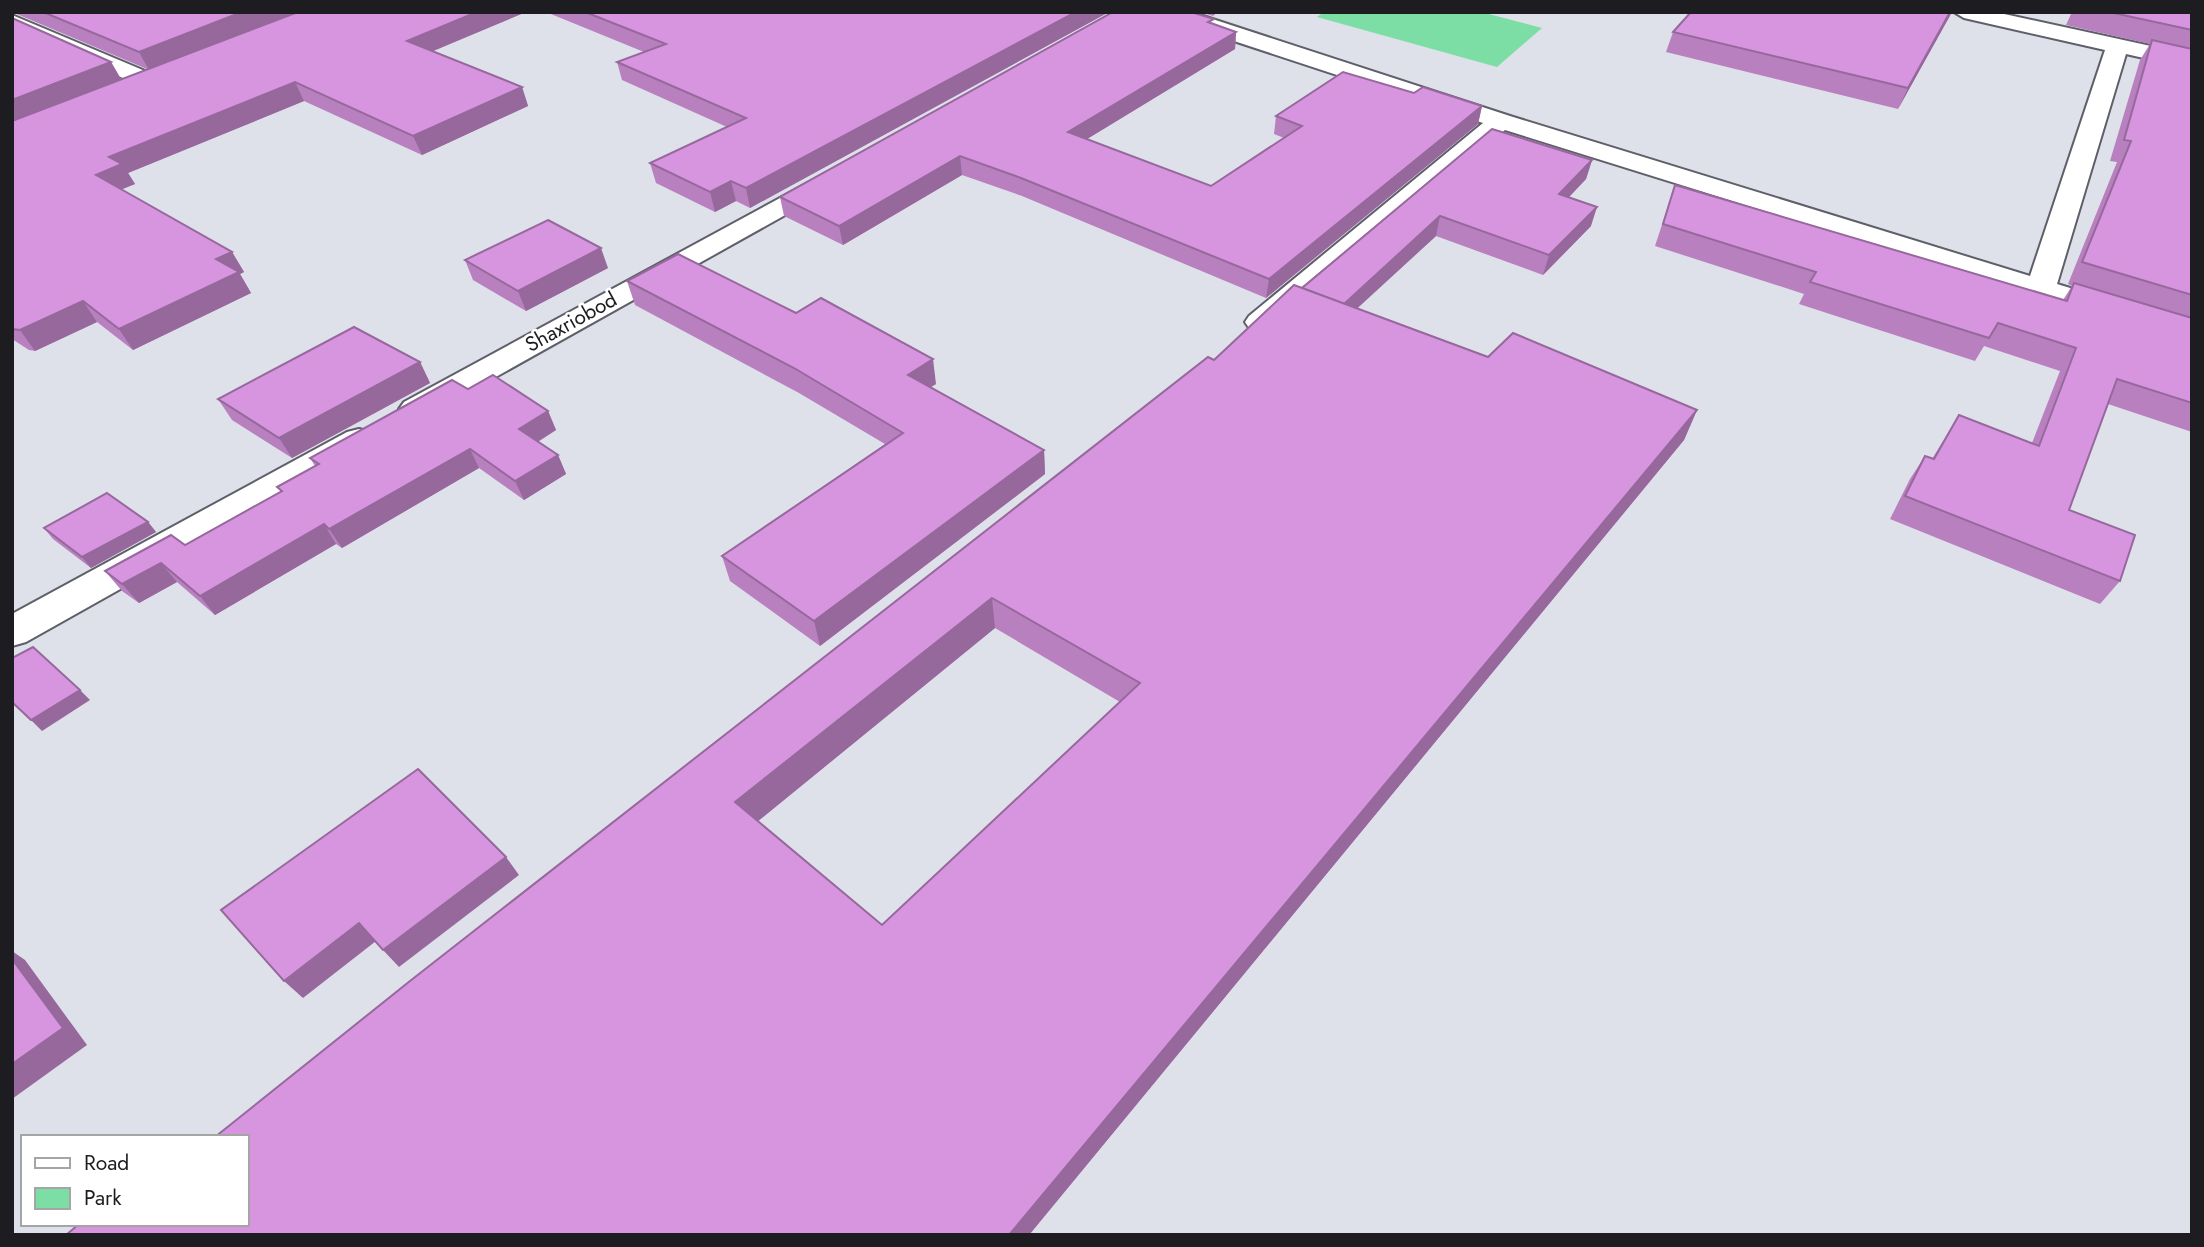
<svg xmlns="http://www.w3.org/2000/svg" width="2204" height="1247" viewBox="0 0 2204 1247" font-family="Jost,sans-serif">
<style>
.green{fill:#7cdea4}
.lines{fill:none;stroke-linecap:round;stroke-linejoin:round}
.street-casing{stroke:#5e5f68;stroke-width:4}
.street{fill:#fff;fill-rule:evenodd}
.wall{fill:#b980c0;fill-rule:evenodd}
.shaded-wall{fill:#96689c}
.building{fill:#d795df;stroke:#96689c;stroke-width:2;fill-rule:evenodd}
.labels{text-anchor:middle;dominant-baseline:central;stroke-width:5;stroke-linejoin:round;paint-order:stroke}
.far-street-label{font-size:21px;fill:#1d1d21;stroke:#fff}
</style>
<rect width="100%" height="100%" fill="#dee0ea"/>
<polygon class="green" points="1324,12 1481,12 1542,28 1497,67 1317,17"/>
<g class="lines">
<defs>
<g id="street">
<polygon points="1159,12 1191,12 1510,116 2030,276 2105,50 1964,18 1954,12 1995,12 2192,55 2192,69 2126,54 2057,284 2192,325 2192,344 1505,130 1271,328 1260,331 1249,328 1245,322 1249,316 1483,123 1161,17"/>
<polygon points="12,15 157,76 161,81 157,86 141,86 12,29"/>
<polygon points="828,172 837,174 841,180 837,186 426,416 415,419 404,416 399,409 404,402"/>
<polygon points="359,429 371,432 376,440 371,448 26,642 12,646 12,614 347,432"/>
</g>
</defs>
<use href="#street" class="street-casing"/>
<use href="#street" class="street"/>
</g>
<g class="wall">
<polygon points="12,12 526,12 433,51 522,87 528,106 422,155 304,101 128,173 135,184 121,189 232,252 244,272 240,274 251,293 133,350 97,322 35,351 29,350 12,339 12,18 111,62 121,79 147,69"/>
<polygon points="546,12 1109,12 750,208 736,201 715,212 656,183 650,163 727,127 622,80 617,62 644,52"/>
<polygon points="1200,12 1218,12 1213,16"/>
<polygon points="1952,12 1898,109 1666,52 1673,32"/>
<polygon points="2061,12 2192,12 2192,432 2108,404 2069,510 2120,581 2100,604 1890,519 1910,479 1925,456 1932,459 1959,415 2032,443 2060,371 1984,346 1975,361 1799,304 1804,294 1655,246 1675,185 2063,300 2072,286 2068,284 2117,162 2110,161 2140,60 2150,44 2066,25 2071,14"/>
<polygon points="1213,24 1236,32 1235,49 1087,139 1211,186 1284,138 1274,134 1276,116 1414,93 1482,106 1478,124 1266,298 1022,196 962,175 843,245 784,216 780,197"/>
<path d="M1492,129L1592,160L1586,179L1569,197L1591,226L1543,275L1436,236L1357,308L1488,357L1697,410L1684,440L1029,1235H66L247,1224L1214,360ZM995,628L1120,702L882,925L758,821Z"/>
<polygon points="465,260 608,268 526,311 473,280"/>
<polygon points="627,281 936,384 930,387 1044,450 1045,474 820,646 730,581 722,556 885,444 799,393 635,305"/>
<polygon points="420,362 430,383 292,458 232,420 218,399"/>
<polygon points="468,389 548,411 556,430 538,442 558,455 566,474 524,500 479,468 342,548 336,544 215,615 177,582 139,603 122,591 105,571 185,545 281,492 277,487 315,466 310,458"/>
<polygon points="148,522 156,532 91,568 53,539 44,528"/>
</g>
<g class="shaded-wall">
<polygon points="242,12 296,12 149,70 139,52"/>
<polygon points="477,12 526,12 414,59 407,41"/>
<polygon points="1076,12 1109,12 750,208 746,188"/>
<polygon points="1950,12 1952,12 1898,109 1908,88"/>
<polygon points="1236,32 1235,49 1069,150 1068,132"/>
<polygon points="111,62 122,81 12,123 12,100"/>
<polygon points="295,82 304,101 128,173 135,184 108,195 96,175 109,157"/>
<polygon points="522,87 528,106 422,155 413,136"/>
<polygon points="1482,106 1478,124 1266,298 1269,279"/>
<polygon points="960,156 962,175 843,245 839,226"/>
<polygon points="1592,160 1586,179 1554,213 1559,194"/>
<polygon points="731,181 736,201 715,212 710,192"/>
<polygon points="1597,207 1591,226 1543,275 1549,255"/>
<polygon points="1440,216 1436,236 1337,327 1341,307"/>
<polygon points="601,248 608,268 526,311 518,291"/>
<polygon points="232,252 244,272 240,274 251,293 133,350 119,329 216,259"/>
<polygon points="83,301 97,322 35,351 20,330"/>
<polygon points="933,359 936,384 912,399 908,375"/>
<polygon points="420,362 430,383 292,458 279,438"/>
<polygon points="1697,410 1684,440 1029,1235 1009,1235"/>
<polygon points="548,411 556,430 527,448 519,429"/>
<polygon points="470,449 479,468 342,548 329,529"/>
<polygon points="1044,450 1045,474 820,646 814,621"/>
<polygon points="558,455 566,474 524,500 515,481"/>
<polygon points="148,522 156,532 91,568 82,557"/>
<polygon points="324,524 336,544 215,615 200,596"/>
<polygon points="161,563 177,582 139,603 122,584"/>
<polygon points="992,598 995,628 746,831 735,802"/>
<polygon points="80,690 90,700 42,731 31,720"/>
<polygon points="506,857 519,875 399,967 383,950"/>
<polygon points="359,923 376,941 303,998 284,981"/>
<polygon points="12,951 25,960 87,1045 12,1099"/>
</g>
<g class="building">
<polygon points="43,12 242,12 139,52"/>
<polygon points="298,12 477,12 407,41 522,87 413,136 295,82 109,157 122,164 96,175 232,252 216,259 239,272 119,329 83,301 20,330 12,329 12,121"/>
<polygon points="585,12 1076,12 746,188 731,181 710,192 650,163 746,118 617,62 666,44"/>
<polygon points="1113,12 1191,12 1214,19 1208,22 1236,32 1068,132 1211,186 1302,126 1276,116 1343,72 1414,93 1423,87 1482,106 1269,279 1021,178 960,156 839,226 780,197"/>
<polygon points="1691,12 1950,12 1908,88 1673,32"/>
<polygon points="2109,12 2192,12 2192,30"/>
<polygon points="12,18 111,62 12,100"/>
<polygon points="2152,40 2192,49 2192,295 2082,262 2131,141 2124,140"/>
<polygon points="1492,129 1592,160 1559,194 1597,207 1549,255 1440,216 1344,304 1302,288"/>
<polygon points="1675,185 2067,301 2074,283 2192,318 2192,403 2117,379 2069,510 2135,535 2120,581 1905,496 1925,456 1934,459 1959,415 2039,446 2076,348 1998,323 1989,338 1810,282 1816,272 1663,224"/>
<polygon points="548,220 601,248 518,291 465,260"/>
<polygon points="678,254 796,313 821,298 933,359 908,375 1044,450 814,621 722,556 903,433 794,368 627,281"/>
<path d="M1294,285L1488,357L1513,333L1697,410L1009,1235H66L79,1224H247V1137H215L410,981L1208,357L1214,360ZM992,598L1140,683L882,925L735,802Z"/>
<polygon points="354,327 420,362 279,438 218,399"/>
<polygon points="493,375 548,411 519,429 558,455 515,481 470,449 329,529 324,524 200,596 161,563 122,584 105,571 171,535 185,545 282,491 277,487 319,464 310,458 452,380 468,389"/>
<polygon points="107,493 148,522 82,557 44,528"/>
<polygon points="33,647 80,690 31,720 12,702 12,658"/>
<polygon points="418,769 506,857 383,950 359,923 284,981 221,910"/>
<polygon points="12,959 63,1028 12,1064"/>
</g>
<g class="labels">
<g class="far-street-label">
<text transform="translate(571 322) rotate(-29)">Shaxriobod</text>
</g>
</g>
<rect width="2204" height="1247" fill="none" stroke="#1d1d21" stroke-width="28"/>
<rect x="21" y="1135" width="228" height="91" fill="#ffffff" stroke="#a5a5a6" stroke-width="2"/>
<rect x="35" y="1158" width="35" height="10" fill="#ffffff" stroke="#a5a5a6" stroke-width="2"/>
<text x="84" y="1170" font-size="21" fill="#1d1d21">Road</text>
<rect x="35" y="1188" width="35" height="21" fill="#7cdea4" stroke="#a5a5a6" stroke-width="2"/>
<text x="84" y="1205" font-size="21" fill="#1d1d21">Park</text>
</svg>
